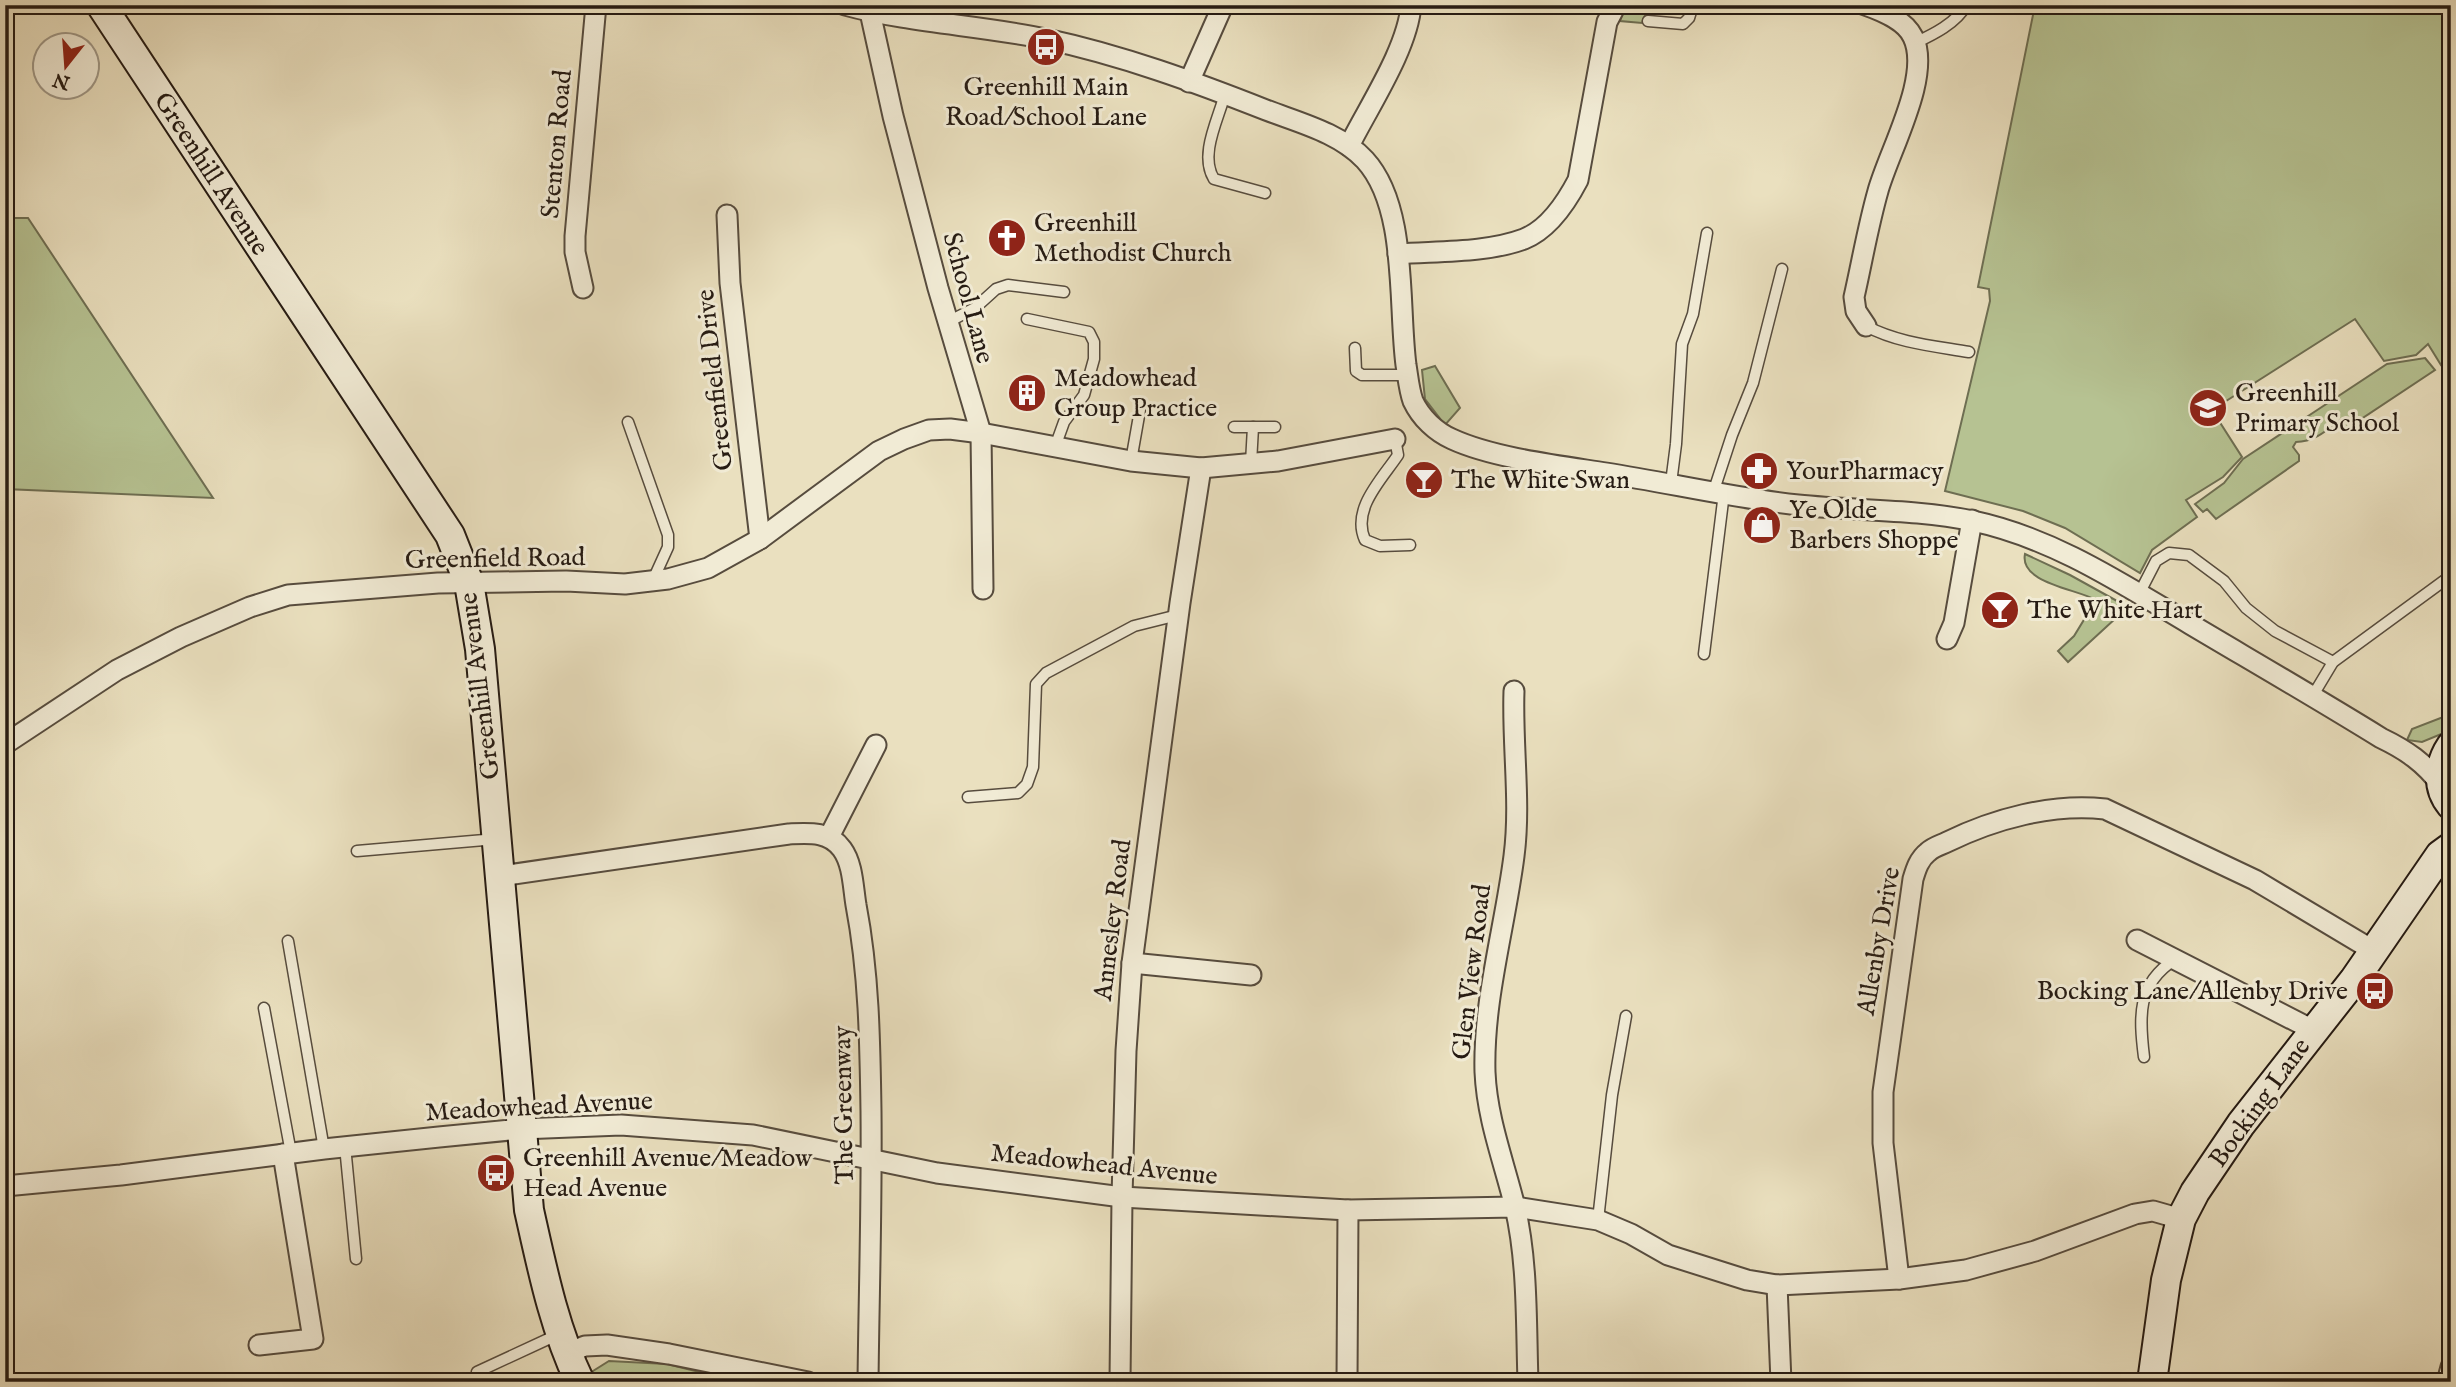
<svg xmlns="http://www.w3.org/2000/svg" width="2456" height="1387" viewBox="0 0 2456 1387" font-family="'IM FELL English',serif">
<style>
.green{fill:#b6c292;stroke:#6e6e52;stroke-width:2}
.lines{fill:none;stroke-linecap:round;stroke-linejoin:round}
.lane-casing{stroke:#574c3e;stroke-width:13}
.street-casing{stroke:#574c3e;stroke-width:23}
.secondary-casing{stroke:#261b13;stroke-width:32}
.lane{stroke:#f1ebd5;stroke-width:10}
.street{stroke:#f1ebd5;stroke-width:19}
.secondary{stroke:#f1ebd5;stroke-width:28}
.labels{text-anchor:middle;dominant-baseline:central;stroke-width:6;stroke-linejoin:round;paint-order:stroke}
.poi-label{font-size:26px;fill:#261b13;stroke:#f1ebd5;text-anchor:start}
.street-label{font-size:26px;fill:#261b13;stroke:#f1ebd5}
</style>
<rect width="100%" height="100%" fill="#eae0bf"/>
<filter id="stains"><feTurbulence type="fractalNoise" baseFrequency=".00286" numOctaves="4"/><feColorMatrix values="0 0 0 0 .2 0 0 0 0 .09 0 0 0 0 .02 0 0 0 .5 -.17"/></filter>
<radialGradient id="worn" r=".72"><stop offset=".6" stop-color="#630" stop-opacity="0"/><stop offset="1" stop-color="#630" stop-opacity=".3"/></radialGradient>
<g class="green">
<polygon points="1625,5 1685,5 1684,12 1657,7 1647,10 1642,23 1620,21"/>
<polygon points="2035,5 2451,5 2451,358 2441,365 2428,344 2416,355 2384,361 2355,319 2212,410 2242,457 2223,477 2186,500 2197,517 2152,550 2140,573 2065,528 2023,511 1945,491 1990,301 1989,289 1978,287"/>
<polygon points="14,218 28,218 213,498 5,489 5,416 11,411"/>
<path d="M2425,358L2435,370L2346,429L2340,420C2326,431 2314,442 2296,442L2293,447L2299,455V461L2216,519L2207,509L2203,512L2195,504L2224,483L2243,459L2387,364Z"/>
<polygon points="1435,366 1460,408 1445,425 1425,399 1422,370"/>
<path d="M2025,554L2070,575L2128,607L2068,662L2058,651L2074,636L2096,600C2077,589 2019,583 2025,554Z"/>
<polygon points="2451,714 2451,730 2422,742 2407,740 2412,729"/>
<polygon points="609,1361 667,1364 740,1382 593,1382 593,1371"/>
</g>
<g class="lines">
<defs>
<g id="lane">
<polyline points="1648,21 1683,24 1689,18 1693,5"/>
<path d="M1915,43C1932,35 1957,23 1966,5"/>
<path d="M1225,94C1218,120 1199,155 1214,179L1265,193"/>
<polyline points="1027,319 1089,332 1094,342 1094,359 1084,395 1064,422 1055,447"/>
<polyline points="948,322 975,308 996,289 1008,285 1064,292"/>
<path d="M1866,326C1898,343 1934,346 1969,352"/>
<polyline points="1355,348 1356,371 1362,375 1407,375"/>
<polyline points="628,422 668,535 668,547 653,580"/>
<polyline points="1234,427 1275,427"/>
<path d="M1395,439L1398,455C1382,479 1351,509 1365,540L1380,546L1410,545"/>
<polyline points="1131,461 1140,410"/>
<polyline points="1251,463 1253,427"/>
<polyline points="1671,483 1676,444 1682,344 1693,314 1707,233"/>
<polyline points="1714,490 1732,435 1753,383 1782,269"/>
<polyline points="2139,594 2156,561 2169,553 2189,555 2224,581 2246,608 2275,631 2333,662"/>
<polyline points="1704,654 1724,493"/>
<polyline points="2312,697 2333,662 2445,580"/>
<polyline points="968,797 1018,793 1027,784 1033,767 1036,684 1046,673 1134,626 1178,615"/>
<polyline points="357,851 496,839"/>
<polyline points="288,941 324,1149"/>
<polyline points="264,1008 291,1153"/>
<path d="M2144,1057C2139,1017 2137,984 2174,960"/>
<polyline points="345,1146 356,1259"/>
<polyline points="1598,1220 1612,1095 1626,1016"/>
<polyline points="477,1372 559,1334"/>
</g>
<g id="street">
<path d="M845,5C910,23 979,25 1046,39C1121,55 1195,82 1266,110C1300,123 1340,133 1365,160C1408,207 1398,304 1406,365C1408,377 1409,390 1413,401C1421,418 1436,432 1452,439C1493,458 1561,466 1606,473C1670,483 1734,498 1798,505C1856,511 1916,509 1973,521C2053,538 2121,583 2190,624C2254,662 2318,699 2381,738C2406,750 2425,763 2441,785"/>
<path d="M1865,5C1882,11 1905,20 1913,37C1932,76 1889,151 1878,191C1868,226 1862,262 1854,297L1856,311L1866,326"/>
<polyline points="870,12 893,116 938,288 981,433 983,589"/>
<polyline points="1189,82 1223,5"/>
<path d="M1349,146C1369,106 1408,48 1411,5"/>
<polyline points="727,215 730,283 760,539"/>
<path d="M1398,254C1437,251 1487,253 1524,239C1549,229 1566,203 1578,180L1607,22L1616,5"/>
<polyline points="583,288 575,252 575,236 596,5"/>
<polyline points="1947,639 1954,623 1972,520"/>
<path d="M1514,691C1512,745 1521,803 1514,856C1505,927 1483,1000 1485,1072C1487,1119 1504,1162 1515,1207C1528,1263 1526,1324 1528,1382"/>
<polyline points="5,744 117,670 181,637 250,607 288,595 438,583 566,581 625,584 668,579 708,568 760,539 879,451 904,439 929,430 950,429 981,433 1131,461 1201,468 1278,461 1395,439"/>
<polyline points="829,837 876,745"/>
<path d="M501,876L789,834C809,833 829,831 842,849C853,864 853,887 856,905C869,973 870,1042 871,1111C872,1201 869,1292 868,1382"/>
<polyline points="2137,940 2313,1030"/>
<polyline points="1132,963 1251,975"/>
<polyline points="5,1186 121,1175 324,1149 439,1137 521,1129 621,1125 753,1135 937,1173 1122,1197 1348,1210 1515,1207 1598,1220 1631,1234 1668,1255 1747,1280 1777,1285 1899,1279 1966,1270 2035,1251 2135,1214 2153,1211 2181,1219"/>
<path d="M1899,1279L1883,1143V1092L1913,879C1916,869 1919,859 1928,852C1933,847 1941,845 1947,842C1994,819 2052,803 2105,809L2255,880L2374,951"/>
<polyline points="1777,1285 1781,1382"/>
<polyline points="259,1345 313,1339 283,1154"/>
<polyline points="567,1353 585,1346 607,1345 669,1354 808,1382"/>
<polyline points="1120,1382 1122,1197 1126,1051 1132,963 1180,603 1201,468"/>
<polyline points="1347,1382 1348,1210"/>
<polyline points="2447,1382 2451,1367"/>
</g>
<g id="secondary">
<path d="M101,5L450,535L469,583L480,649L529,1210C542,1268 554,1328 580,1382"/>
<path d="M2451,746C2439,764 2436,787 2451,805"/>
<polyline points="2152,1382 2166,1280 2181,1219 2195,1192 2241,1124 2354,980 2440,855 2451,847"/>
</g>
</defs>
<use href="#lane" class="lane-casing"/>
<use href="#street" class="street-casing"/>
<use href="#secondary" class="secondary-casing"/>
<use href="#lane" class="lane"/>
<use href="#street" class="street"/>
<use href="#secondary" class="secondary"/>
</g>
<defs>
<symbol id="bus-disc" viewBox="-11 -11 22 22"><circle r="9.5" fill="#8f2418" stroke="#f1ebd5"/><path d="M-5-6H5V4H4V6H2V4H-2V6H-4V4H-5ZM-3.5-4V0h7V-4ZM-3.5 1.2v1.5H-2V1.2ZM2 1.2v1.5H3.5V1.2Z" fill="#fff"/></symbol>
<symbol id="church-disc" viewBox="-11 -11 22 22"><circle r="9.5" fill="#8f2418" stroke="#f1ebd5"/><path d="M-1.2-6h2.4v3.5h3.3v2.4h-3.3V6h-2.4V-.1h-3.3v-2.4h3.3Z" fill="#fff"/></symbol>
<symbol id="building-disc" viewBox="-11 -11 22 22"><circle r="9.5" fill="#8f2418" stroke="#f1ebd5"/><path d="M-4-6H4V6H1V3H-1V6H-4ZM-2.5-4.3h1.7v1.8h-1.7ZM.8-4.3h1.7v1.8H.8ZM-2.5-1h1.7V.8h-1.7ZM.8-1h1.7V.8H.8Z" fill="#fff"/></symbol>
<symbol id="school-disc" viewBox="-11 -11 22 22"><circle r="9.5" fill="#8f2418" stroke="#f1ebd5"/><path d="M0-5L7-2L0 1L-7-2ZM-4 1L0 2.5L4 1V4Q0 6-4 4Z" fill="#fff"/></symbol>
<symbol id="pharmacy-disc" viewBox="-11 -11 22 22"><circle r="9.5" fill="#8f2418" stroke="#f1ebd5"/><path d="M-2-6h4v4h4v4h-4v4h-4v-4h-4v-4h4Z" fill="#fff"/></symbol>
<symbol id="bar-disc" viewBox="-11 -11 22 22"><circle r="9.5" fill="#8f2418" stroke="#f1ebd5"/><path d="M-6-5H6L.8 .8V4.5H3.5V6h-7V4.5H-.8V.8Z" fill="#fff"/></symbol>
<symbol id="shop-disc" viewBox="-11 -11 22 22"><circle r="9.5" fill="#8f2418" stroke="#f1ebd5"/><path d="M-5-2.5h2.3a2.7 3.5 0 0 1 5.4 0H5L5.5 6h-11ZM-1.5-2.5h3a1.5 2.3 0 0 0-3 0Z" fill="#fff"/></symbol>
</defs>
<g fill-rule="evenodd">
<use href="#bus-disc" x="1024" y="25" width="44" height="44"/>
<use href="#church-disc" x="985" y="216" width="44" height="44"/>
<use href="#building-disc" x="1005" y="371" width="44" height="44"/>
<use href="#school-disc" x="2186" y="386" width="44" height="44"/>
<use href="#pharmacy-disc" x="1737" y="449" width="44" height="44"/>
<use href="#bar-disc" x="1402" y="458" width="44" height="44"/>
<use href="#shop-disc" x="1740" y="503" width="44" height="44"/>
<use href="#bar-disc" x="1978" y="588" width="44" height="44"/>
<use href="#bus-disc" x="2353" y="969" width="44" height="44"/>
<use href="#bus-disc" x="474" y="1151" width="44" height="44"/>
</g>
<g class="labels">
<g class="poi-label">
<text x="1046" y="87" text-anchor="middle">Greenhill Main<tspan x="1046" dy="30">Road/School Lane</tspan></text>
<text x="1034" y="223">Greenhill<tspan x="1034" dy="30">Methodist Church</tspan></text>
<text x="1054" y="378">Meadowhead<tspan x="1054" dy="30">Group Practice</tspan></text>
<text x="2235" y="393">Greenhill<tspan x="2235" dy="30">Primary School</tspan></text>
<text x="1786" y="471">YourPharmacy</text>
<text x="1451" y="480">The White Swan</text>
<text x="1789" y="510">Ye Olde<tspan x="1789" dy="30">Barbers Shoppe</tspan></text>
<text x="2027" y="610">The White Hart</text>
<text x="2348" y="991" text-anchor="end">Bocking Lane/Allenby Drive</text>
<text x="523" y="1158">Greenhill Avenue/Meadow<tspan x="523" dy="30">Head Avenue</tspan></text>
</g>
<g class="street-label">
<text transform="translate(557 144) rotate(-85)">Stenton Road</text>
<text transform="translate(211 174) rotate(57)">Greenhill Avenue</text>
<text transform="translate(968 298) rotate(75)">School Lane</text>
<text transform="translate(715 380) rotate(-96)">Greenfield Drive</text>
<text transform="translate(495 559) rotate(-1)">Greenfield Road</text>
<text transform="translate(480 686) rotate(-97)">Greenhill Avenue</text>
<text transform="translate(1113 920) rotate(-83)">Annesley Road</text>
<text transform="translate(1879 941) rotate(-80)">Allenby Drive</text>
<text transform="translate(1472 972) rotate(-83)">Glen View Road</text>
<text transform="translate(2260 1103) rotate(-54)">Bocking Lane</text>
<text transform="translate(844 1105) rotate(-91)">The Greenway</text>
<text transform="translate(539 1107) rotate(-3)">Meadowhead Avenue</text>
<text transform="translate(1104 1165) rotate(6)">Meadowhead Avenue</text>
</g>
</g>
<rect width="2456" height="1387" fill="none" stroke="#eae0bf" stroke-width="28"/>
<rect x="7" y="7" width="2442" height="1373" fill="none" stroke="#261b13" stroke-width="3.5"/>
<rect x="14" y="14" width="2428" height="1359" fill="none" stroke="#261b13" stroke-width="2"/>
<g transform="translate(66 66) rotate(197)"><circle r="33" fill="#f1ebd5" stroke="#a09887" stroke-width="2"/>
<path d="M0-5L12 26L0 18L-12 26Z" fill="#8f2418"/>
<text y="-10" font-size="19" font-weight="bold" text-anchor="middle" fill="#261b13">N</text>
</g>
<rect width="100%" height="100%" filter="url(#stains)"/>
<rect width="100%" height="100%" fill="url(#worn)"/>
</svg>
